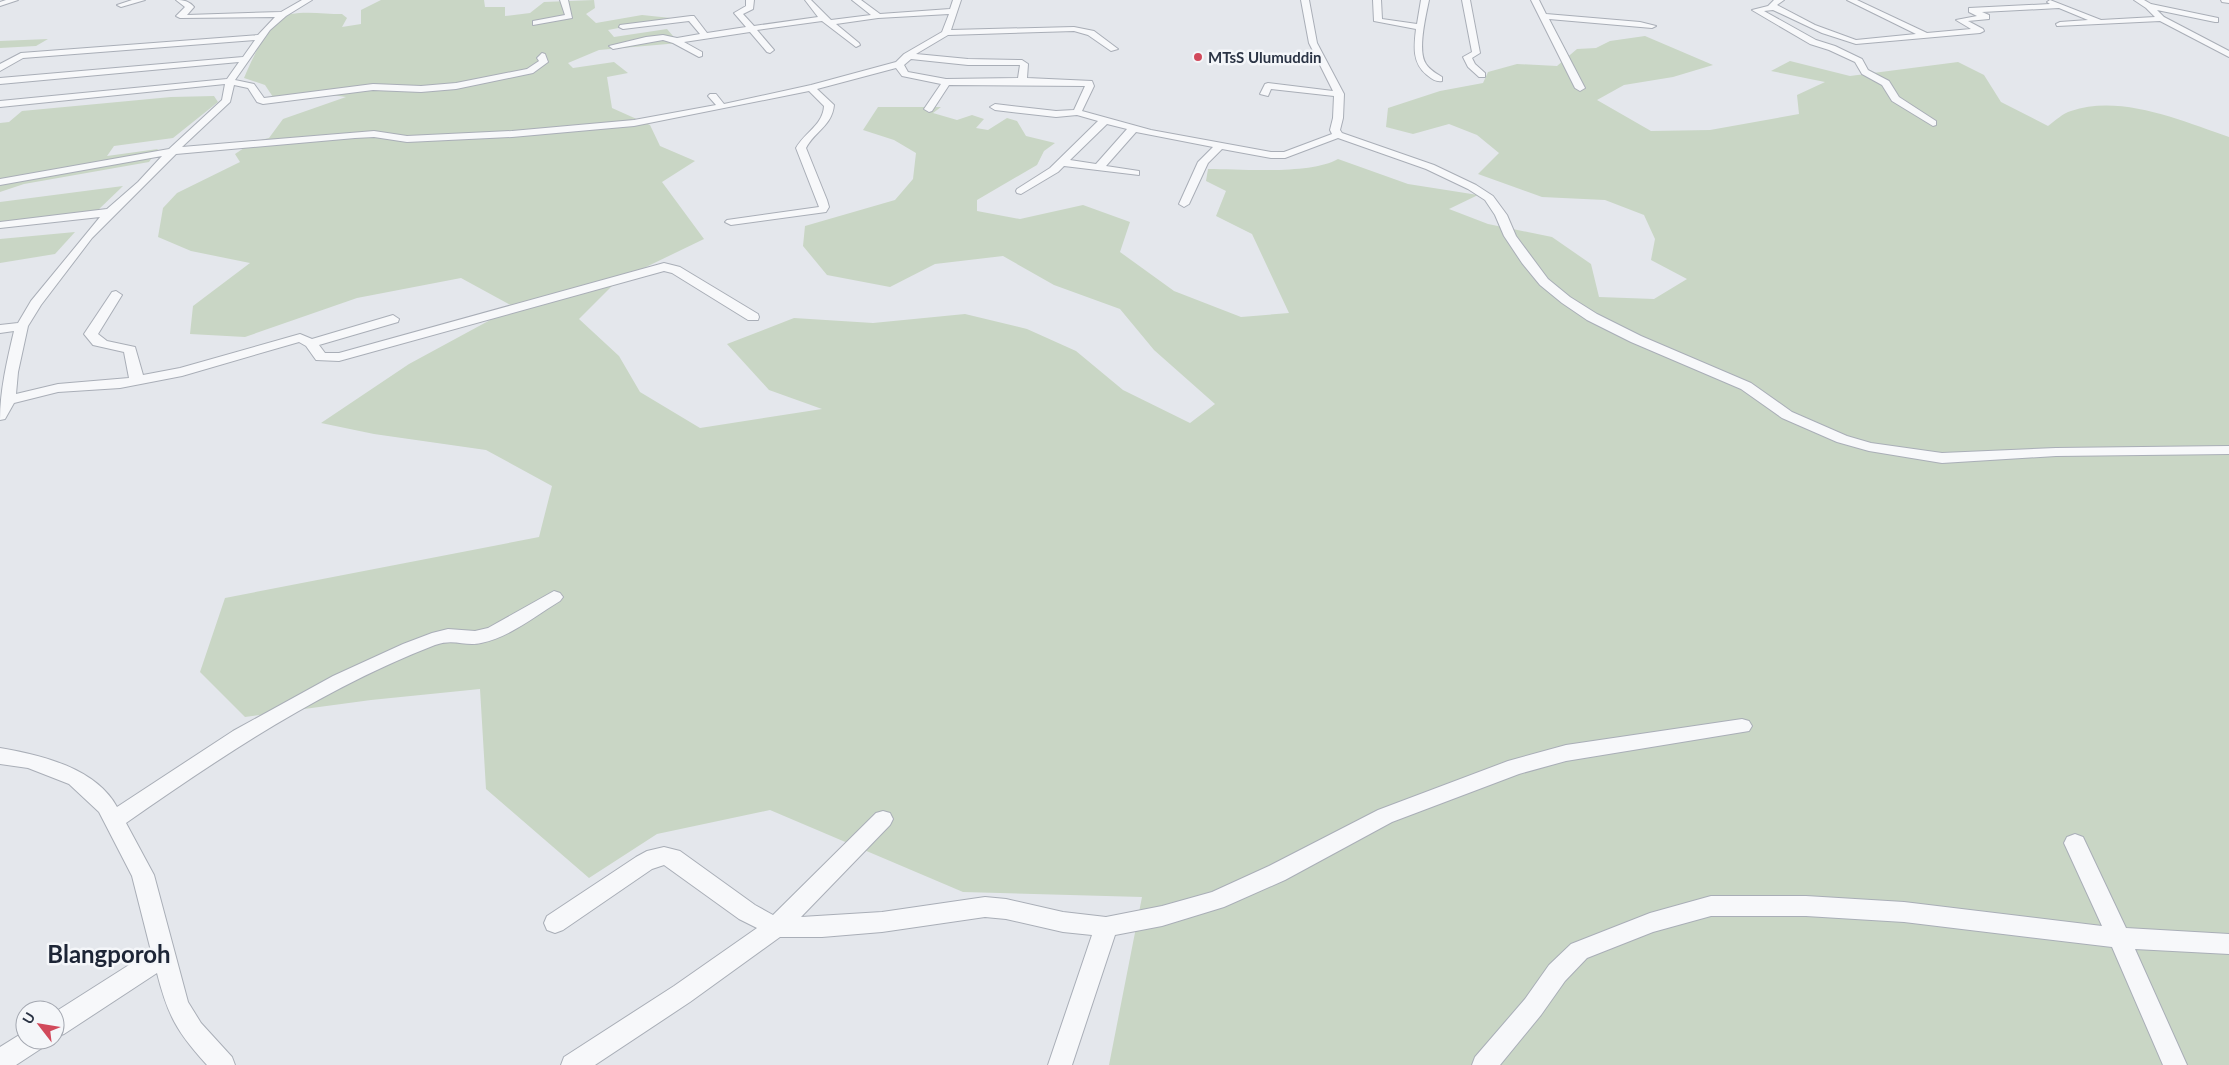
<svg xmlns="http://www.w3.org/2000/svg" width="2229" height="1065" viewBox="0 0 2229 1065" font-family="Lato,sans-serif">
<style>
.green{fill:#c9d6c5}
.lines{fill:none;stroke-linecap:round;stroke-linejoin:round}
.minor-casing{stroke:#a9aeb7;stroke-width:2}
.minor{fill:#f7f8fa;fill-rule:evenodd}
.poi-dot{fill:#d1495b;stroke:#f4f6f9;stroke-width:2}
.labels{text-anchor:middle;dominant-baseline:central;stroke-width:5;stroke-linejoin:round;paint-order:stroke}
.far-poi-label{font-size:15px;font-weight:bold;fill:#2b3445;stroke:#f4f6f9;text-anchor:start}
.near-quarter-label{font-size:24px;font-weight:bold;fill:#1d2536;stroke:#f4f6f9}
</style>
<rect width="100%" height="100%" fill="#e4e7ec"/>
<g class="green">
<path d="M381,0H484L485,7H505V16L530,13L544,2L594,0L595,8L586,14L596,23L642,15L671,18L608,30L614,37L667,29L679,43L599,50L568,63L573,68L614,62L628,73L607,77L612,108L650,125L660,146L695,161L662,182L704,239L617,281L579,319L619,356L640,392L700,428L822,409L769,390L727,344L794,318L873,323L965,314L1027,329L1076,351L1123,390L1190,423L1215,404L1154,350L1120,309L1054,285L1003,256L935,264L890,287L827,275L803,246L805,226L895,200L913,179L916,153L894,140L863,130L878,107H941L933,113L957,120L972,115L984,119L976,128L988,130L1007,118L1017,121L1026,136L1055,143L1044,151L1037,165L977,200V211L1020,219L1083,205L1130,222L1120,252L1174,291L1241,317L1289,313L1252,234L1216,216L1226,191L1206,181L1208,169C1242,169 1310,175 1338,159L1408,184L1478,195L1449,209L1488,224L1552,237L1591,264L1599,297L1654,299L1687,279L1651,260L1655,239L1644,215L1605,200L1542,197L1478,174L1499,153L1477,135L1449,124L1413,134L1386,127L1388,108L1440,91L1483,83L1488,72L1517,64L1557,66L1577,49L1596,48L1610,41L1645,36L1713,65L1673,77L1624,85L1597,100L1651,131L1710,130L1799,114L1797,95L1825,82L1771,71L1790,61L1850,76L1958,62L1984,75L2001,102L2048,126C2055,121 2063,113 2071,111C2121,94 2182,121 2229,137V1065H1109L1142,897L963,892L770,810L657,834L589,878L486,789L480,689L371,700L245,717L200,672L225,598L539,537L552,486L486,450L374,434L321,423L409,364L514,307L461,278L357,298L245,337L190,334L193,306L250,263L191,251L158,237L163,208L177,193L240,162L235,154L253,142L269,138L283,119L346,97L318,93L273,97L265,85L244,78C252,60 269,18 291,14C307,11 326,14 342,14L347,18L342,27L361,24V10Z"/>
<polygon points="48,39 36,46 0,48 0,41"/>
<polygon points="214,96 218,102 173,138 114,146 107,156 158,149 149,162 24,184 0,192 0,123 9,122 22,111 171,97"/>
<polygon points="123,186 96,212 0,224 0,202"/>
<polygon points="75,232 55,254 0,263 0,239"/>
</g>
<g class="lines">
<defs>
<g id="minor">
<polygon points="6,0 18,0 0,6 0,2"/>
<polygon points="132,0 145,0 121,7 117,5"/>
<path d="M176,0C184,0 189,1 194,7L187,15L281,12L302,0H312L286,16L270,30L235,80L254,84L264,98L373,84L421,86L456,83L527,69L539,61L537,58L542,53L545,54L548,62L533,73L456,89L421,92L373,90L263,104L257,102L248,88L234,85L230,102L182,147L374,131L407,136L512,131L634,120L716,105L708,96L710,94H716L724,104L811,85L896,62L904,54L942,32L949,14L878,18L836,24L859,43L860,45L856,47L822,21L757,30L774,50L770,53L767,52L750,32L684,42L702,52V56L699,57L673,43L663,40L613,49L609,46L646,37L663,35L677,38L700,34L689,21L623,29L619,27L620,25L691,16H694L707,33L746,27L734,13L746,6V0H754L753,9L743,14L754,26L818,17L805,0H811L831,20L871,15L852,0H861L880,14L950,9L953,0H961L951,30L1074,27L1094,31L1118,49L1111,51L1088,35L1074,31L948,35L916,54L968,59L1022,60L1028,64L1027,78L1092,81L1094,86L1082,111L1151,130L1271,152H1284L1332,134L1330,130L1333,118L1334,96L1271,89L1268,96L1260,94L1265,84L1268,83L1333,91L1309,43L1301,0H1309L1317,43L1344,94L1343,118L1340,130L1342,133L1434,165L1476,185L1493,196L1507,215L1516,236L1548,279L1570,297L1597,314L1641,336L1751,383L1792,412L1847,436L1871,443L1942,453L2056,448L2229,446V454L2056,456L1942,463L1869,451L1837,442L1782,418L1741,389L1631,342L1587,320L1562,303L1540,285L1522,263L1504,236L1495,215L1485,200L1468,189L1426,169L1338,138L1285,158H1271L1222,149L1208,163L1189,204L1184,207L1179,204L1198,162L1213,147L1136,132L1106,166L1139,171V175L1064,166L1058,172L1021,194L1017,193L1016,191L1017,189L1050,168L1098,121L1077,115L1056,117L995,110L990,107L995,104L1056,111L1074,110L1085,86L949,85L932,111L929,112L924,109L941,84L902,76L896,68L817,89L834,105C832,126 815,131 806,148L827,200L829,207L826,212L731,225L725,222L727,220L819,207L796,148C805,132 823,125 824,106L809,91L634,126L512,137L407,142L374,137L355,138L176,154L92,238L41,305L28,326L18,372L16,394L58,384L129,378L124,352L93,345L84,334L112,292L116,291L122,295L98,334L107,341L135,347L143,375L180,368L300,334L312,339L393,315L399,319L398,322L319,345L325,353H339L664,263L680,267L758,314L759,317L758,320H748L672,273L664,271L339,361L316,360L306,346L299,342L182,376L120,388L58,392L14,403L5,419L0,420C0,390 7,361 14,331L0,333V325L18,323L31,301L100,217L0,228V222L107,209L138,182L162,156L0,185V179L169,149L222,100L225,84L0,107V101L227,79L239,62L0,84V78L243,57L255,40L23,58L0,71V64L21,53L258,35L275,17L180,18L176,16L185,7ZM911,59L968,65H1020L1018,78L946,79L908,72L904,65ZM1107,124L1127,129L1096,164L1070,160Z"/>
<polygon points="560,0 568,0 572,18 533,25 533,21 565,15"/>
<path d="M1373,0H1381L1382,19L1417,24L1421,0H1429C1426,15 1417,51 1426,64C1430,70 1437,74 1442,77V81C1436,82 1432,79 1427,75C1412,63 1414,46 1416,29L1374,21Z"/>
<polygon points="1462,0 1470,0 1480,53 1472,58 1475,64 1485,73 1485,77 1479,77 1468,67 1463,57 1472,52"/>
<polygon points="1531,0 1539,0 1546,14 1640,22 1656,26 1652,28 1549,19 1585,88 1580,91 1575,88"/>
<polygon points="1774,0 1784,0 1777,5 1815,25 1856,40 1916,34 1847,0 1857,0 1927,33 1971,29 1956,20 1977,16 1969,12 1969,8 2050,4 2047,2 2050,0 2101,20 2155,17 2146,8 2134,0 2144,0 2151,4 2218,18 2218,22 2215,22 2157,10 2164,17 2229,51 2229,57 2160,21 2057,26 2056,24 2060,22 2088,20 2059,8 1982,12 1989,15 1989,19 1968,21 1983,29 1984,31 1980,33 1856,44 1822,33 1773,10 1764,11 1816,40 1835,46 1862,59 1868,70 1889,81 1899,97 1936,121 1936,125 1933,126 1892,101 1882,85 1862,74 1855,62 1829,50 1810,44 1752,10 1768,6"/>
<polygon points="2221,0 2229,0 2229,3 2222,2"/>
<path d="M554,591L560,593L563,597L560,601C535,616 510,637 481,643C465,647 455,638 435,645C324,688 223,755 126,823L154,875L188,1002L201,1023L232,1057L235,1065H207C177,1032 168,1016 157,973L64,1034L55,1037V1012L151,951L132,876L99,812L69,784L28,768L0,764V748C41,755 96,768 117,807L233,731L333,676L403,644L432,633L448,629L475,631L488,628Z"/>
<polygon points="1742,719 1749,721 1752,726 1749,731 1566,761 1519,774 1392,822 1285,880 1224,907 1162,926 1115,935 1072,1065 1048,1065 1092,935 1063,932 1006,919 985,917 882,932 822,937 780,937 690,1002 595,1065 561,1065 564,1057 674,986 757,928 739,919 664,865 652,869 563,930 555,933 547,930 544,923 547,916 636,857 647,851 664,847 680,851 755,905 773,915 876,813 883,811 890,813 893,819 890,825 801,917 882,912 985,897 1006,899 1063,912 1106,917 1162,906 1212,892 1269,866 1378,810 1508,761 1566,745"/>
<polygon points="2075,834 2083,837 2126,928 2229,934 2229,954 2135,949 2187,1065 2163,1065 2112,947 1904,922 1806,916 1711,916 1653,932 1587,958 1565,981 1541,1015 1500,1065 1472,1065 1475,1057 1525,999 1549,965 1571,944 1650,913 1711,896 1806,896 1904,902 2102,926 2064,843 2067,837"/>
<polygon points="24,1032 25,1040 45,1040 42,1048 16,1065 0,1065 0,1047"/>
</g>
</defs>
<use href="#minor" class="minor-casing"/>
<use href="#minor" class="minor"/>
</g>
<circle class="poi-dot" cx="1198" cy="57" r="5"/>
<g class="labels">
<g class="far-poi-label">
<text x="1208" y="57">MTsS Ulumuddin</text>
</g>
<g class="near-quarter-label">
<text x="109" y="953">Blangporoh</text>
</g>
</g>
<g transform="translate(40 1025) rotate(301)"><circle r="24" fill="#f4f6f9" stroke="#a4a8b1"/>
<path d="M0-4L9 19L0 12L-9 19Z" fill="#d1495b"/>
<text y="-8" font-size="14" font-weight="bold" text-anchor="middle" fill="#2b3445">U</text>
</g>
</svg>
